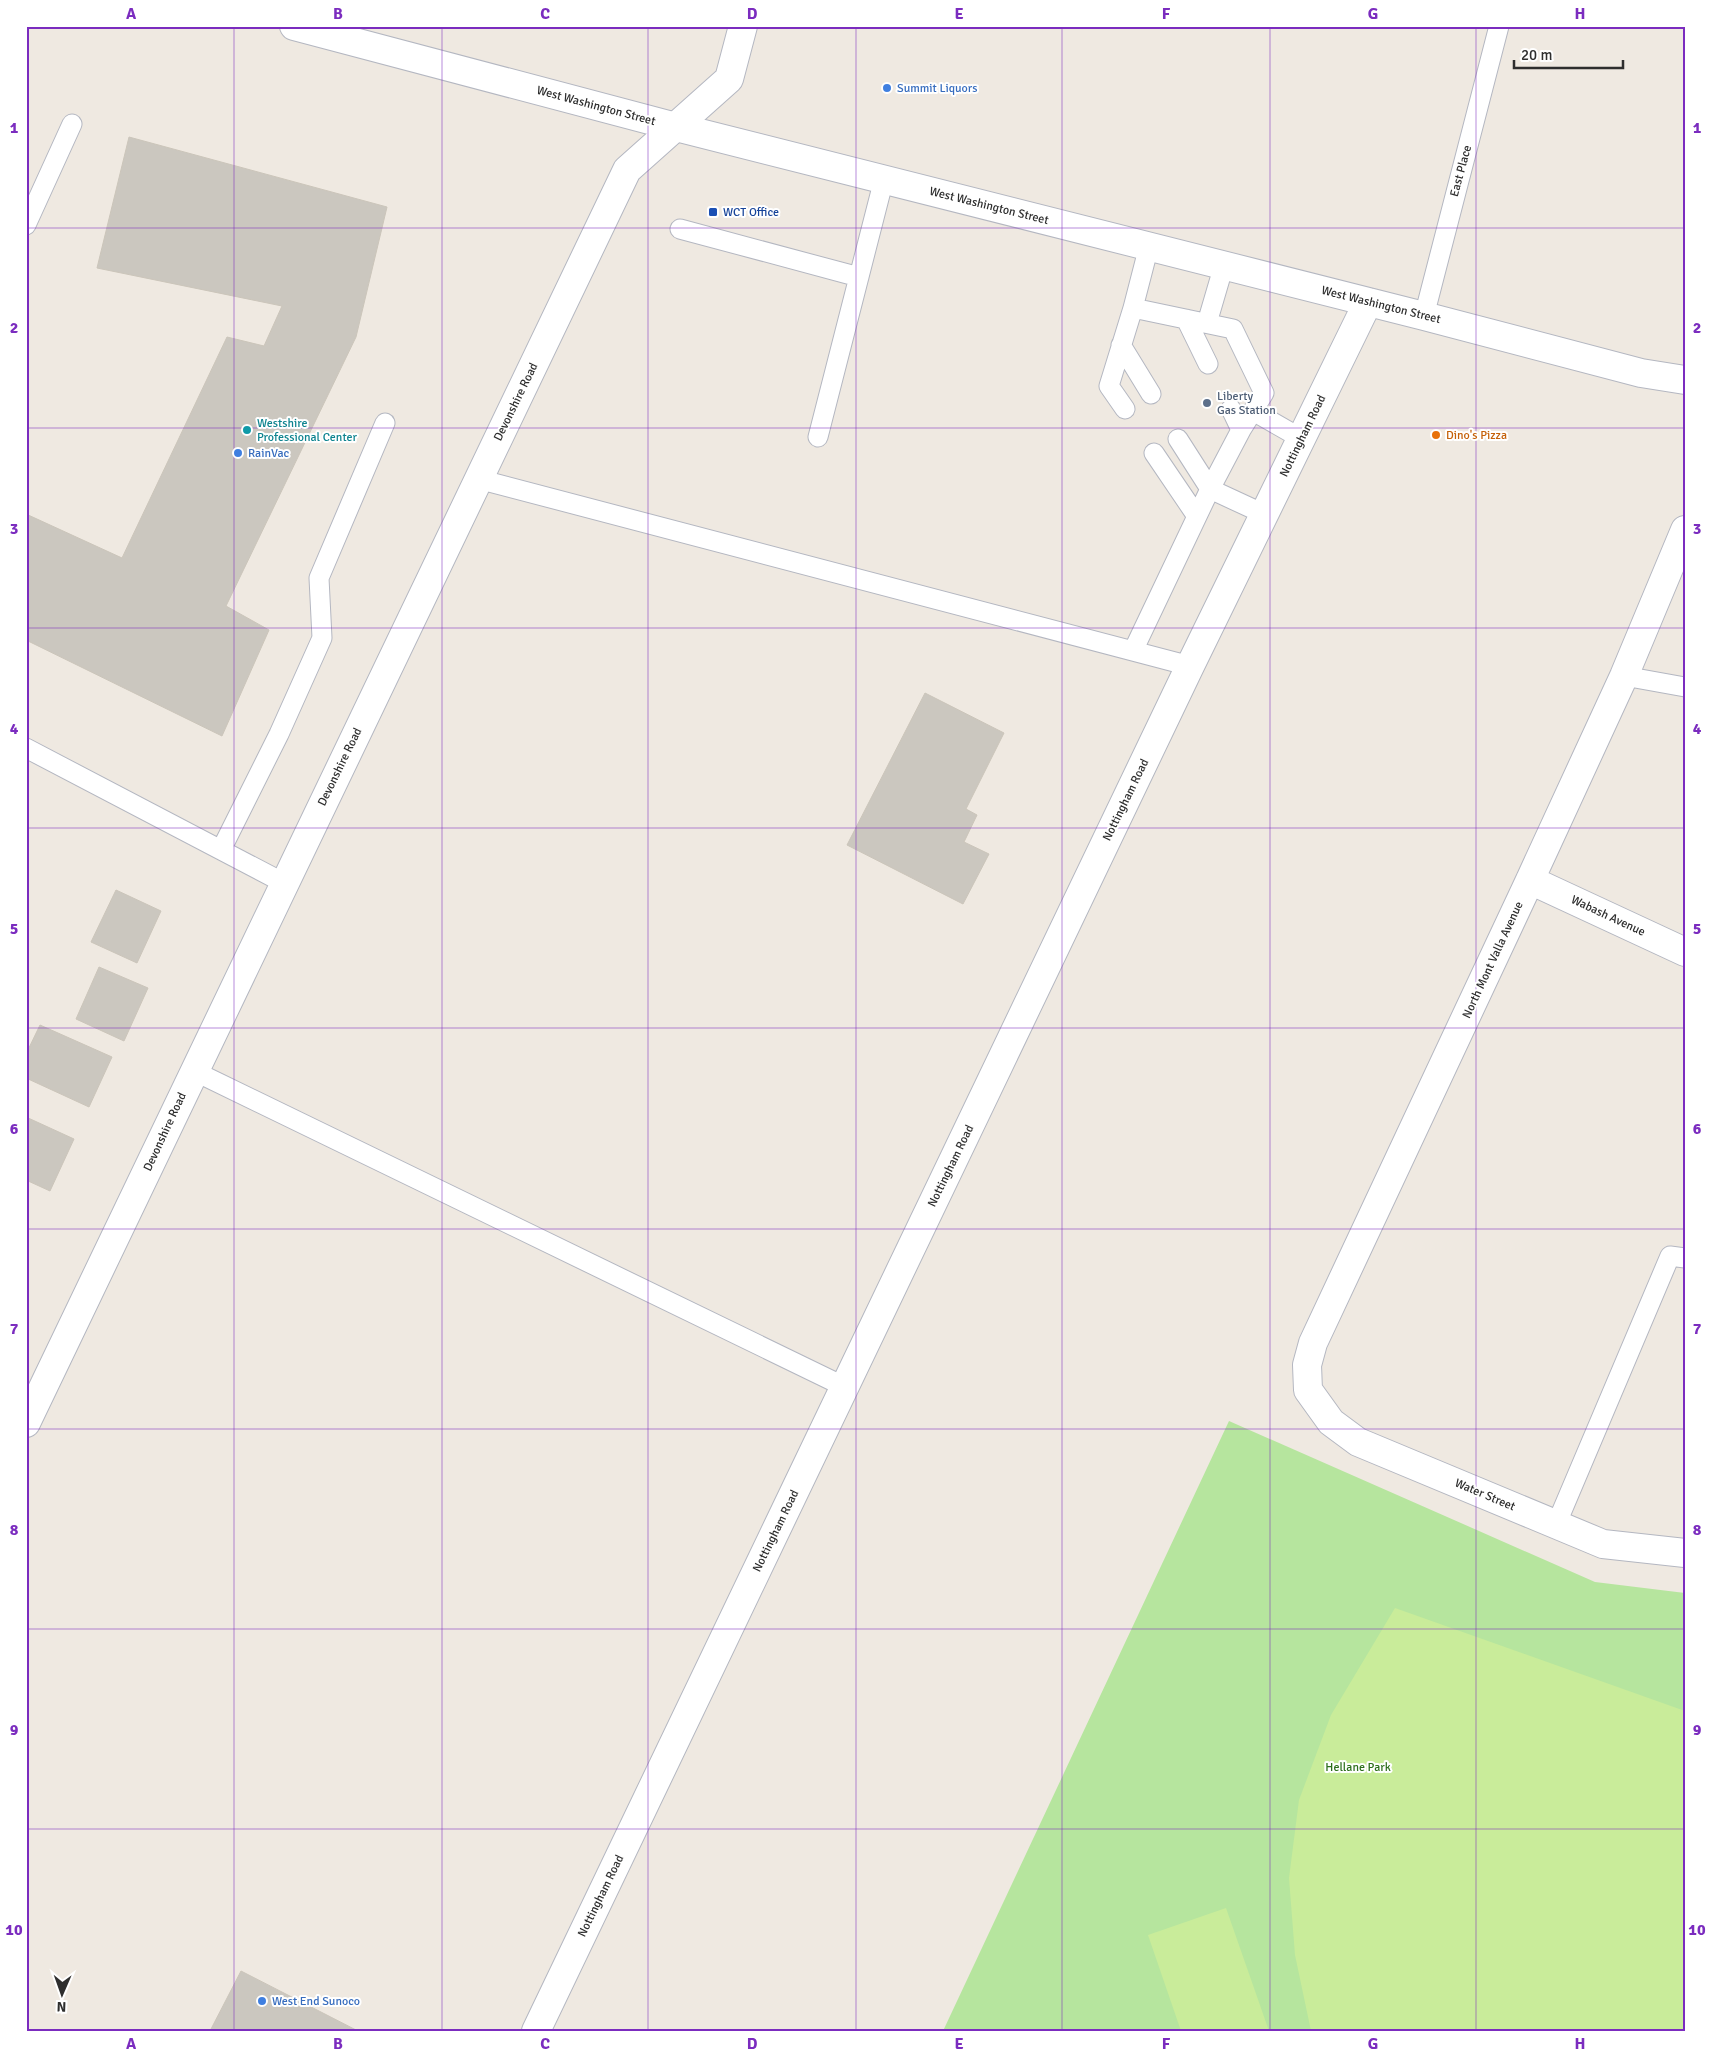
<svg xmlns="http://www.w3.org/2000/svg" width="1711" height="2057" viewBox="0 0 1711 2057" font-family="Signika,sans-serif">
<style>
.green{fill:#b6e59e}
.pitch{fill:#c9ec9a}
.building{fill:#cbc7bf;stroke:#cbc5ba}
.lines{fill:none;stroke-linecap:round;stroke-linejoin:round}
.lane-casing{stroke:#b4b7c1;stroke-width:21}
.street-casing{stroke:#b4b7c1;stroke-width:30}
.secondary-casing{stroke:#b4b7c1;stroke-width:30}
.lane{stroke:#fff;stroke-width:19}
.street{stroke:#fff;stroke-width:28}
.secondary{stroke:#fff;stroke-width:28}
.grid{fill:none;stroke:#7b2cbf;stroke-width:1;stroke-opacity:0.55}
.shop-dot{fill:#3f7fe0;stroke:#fff;stroke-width:2}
.transit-dot{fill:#1a4fb4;stroke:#fff;stroke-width:2}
.service-dot{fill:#5c6f8a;stroke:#fff;stroke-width:2}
.culture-dot{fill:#0f9aa8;stroke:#fff;stroke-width:2}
.food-dot{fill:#e8710a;stroke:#fff;stroke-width:2}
.labels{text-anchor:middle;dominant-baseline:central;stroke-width:4;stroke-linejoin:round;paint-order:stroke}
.shop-label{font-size:12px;fill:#366cbe;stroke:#fff;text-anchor:start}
.street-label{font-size:12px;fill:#2e2e2e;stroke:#fff}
.transit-label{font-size:12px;fill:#164399;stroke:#fff;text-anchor:start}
.service-label{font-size:12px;fill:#4e5e75;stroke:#fff;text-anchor:start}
.culture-label{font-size:12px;fill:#0d838f;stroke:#fff;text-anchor:start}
.food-label{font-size:12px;fill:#c56008;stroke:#fff;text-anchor:start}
.park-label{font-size:12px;fill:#2c6e1b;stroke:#fff}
.neatline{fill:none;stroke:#7b2cbf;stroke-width:2}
.grid-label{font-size:16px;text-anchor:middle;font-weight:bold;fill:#7b2cbf}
</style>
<rect width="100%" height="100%" fill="#efe9e1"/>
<path class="green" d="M1229,1421L1595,1582L1685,1593V2031H943Z"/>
<path class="pitch" d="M1395,1608L1685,1711V2031H1311L1295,1955L1289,1878L1299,1800L1331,1715Z
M1226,1908L1269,2031H1181L1148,1935Z"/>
<path class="building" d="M129,137L387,207L356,337L226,606L269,630L222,736L26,640V514L122,558L227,337L264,346L282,306L97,268Z
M925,693L1004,733L966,809L977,815L964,842L989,854L963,904L847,845Z
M116,890L161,911L137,963L91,942Z
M99,967L148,988L124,1041L76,1019Z
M40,1025L112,1057L89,1107L26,1078V1054Z
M26,1117L74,1139L50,1191L26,1180Z
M241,1971L358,2031H210Z"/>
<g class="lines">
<defs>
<path id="lane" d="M26,225L72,124
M680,229L859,277
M1133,308L1149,246
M1424,316L1499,26
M1186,319L1208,364
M1207,323L1224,265
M1121,345L1151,394
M1125,409L1109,386L1133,308L1233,329L1264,393L1241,430L1210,489L1264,514
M1231,409L1241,430
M1253,411L1302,439
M818,437L884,179
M1154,453L1196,515
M478,479L1190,666
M1133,651L1210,489L1178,439
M1624,676L1685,687
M26,748L284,883
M221,850L279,734L322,638L319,578L385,423
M194,1071L845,1387
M1556,1525L1670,1256L1685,1258"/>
<path id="street" d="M1685,530L1624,676L1530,880L1313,1343L1307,1365L1308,1390L1331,1422L1358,1442L1603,1544L1685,1553
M1530,880L1685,952
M26,1423L627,170L729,79L743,26"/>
<path id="secondary" d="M294,26L676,127L1424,316L1641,373L1685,380
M536,2031L1190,666L1368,302"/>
</defs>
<use href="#lane" class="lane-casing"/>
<use href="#street" class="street-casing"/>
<use href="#secondary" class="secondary-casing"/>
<use href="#lane" class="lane"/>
<use href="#street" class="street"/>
<use href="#secondary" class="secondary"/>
</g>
<path class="grid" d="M234,26V2031M442,26V2031M648,26V2031M856,26V2031M1062,26V2031M1270,26V2031M1476,26V2031M26,228H1685M26,428H1685M26,628H1685M26,828H1685M26,1028H1685M26,1229H1685M26,1429H1685M26,1629H1685M26,1829H1685"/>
<g class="shop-dot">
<circle cx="887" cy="88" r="5"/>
<circle cx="238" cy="453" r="5"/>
<circle cx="262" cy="2001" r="5"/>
</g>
<rect class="transit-dot" x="708" y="207" width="10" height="10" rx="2.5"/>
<circle class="service-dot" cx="1207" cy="403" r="5"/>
<circle class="culture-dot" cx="247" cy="430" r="5"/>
<circle class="food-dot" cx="1436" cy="435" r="5"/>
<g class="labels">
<g class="shop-label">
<text x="897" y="88">Summit Liquors</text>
<text x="248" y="453">RainVac</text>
<text x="272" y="2001">West End Sunoco</text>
</g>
<g class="street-label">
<text transform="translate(596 106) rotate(15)">West Washington Street</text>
<text transform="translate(1461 171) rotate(-75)">East Place</text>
<text transform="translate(989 206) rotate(14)">West Washington Street</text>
<text transform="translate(1381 305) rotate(14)">West Washington Street</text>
<text transform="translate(516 402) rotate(-64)">Devonshire Road</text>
<text transform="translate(1303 436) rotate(-64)">Nottingham Road</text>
<text transform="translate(340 767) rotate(-64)">Devonshire Road</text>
<text transform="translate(1126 800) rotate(-64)">Nottingham Road</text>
<text transform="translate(1608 916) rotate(25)">Wabash Avenue</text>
<text transform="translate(1493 960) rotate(-65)">North Mont Valla Avenue</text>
<text transform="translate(165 1132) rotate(-65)">Devonshire Road</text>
<text transform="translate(951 1166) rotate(-64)">Nottingham Road</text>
<text transform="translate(1485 1495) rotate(23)">Water Street</text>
<text transform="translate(776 1531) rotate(-64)">Nottingham Road</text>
<text transform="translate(601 1896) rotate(-64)">Nottingham Road</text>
</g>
<g class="transit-label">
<text x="723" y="212">WCT Office</text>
</g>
<g class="service-label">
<text x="1217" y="396">Liberty<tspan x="1217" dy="14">Gas Station</tspan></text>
</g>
<g class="culture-label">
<text x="257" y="423">Westshire<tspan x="257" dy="14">Professional Center</tspan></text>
</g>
<g class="food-label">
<text x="1446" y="435">Dino's Pizza</text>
</g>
<g class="park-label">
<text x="1358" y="1767">Hellane Park</text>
</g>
</g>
<rect width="1711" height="2057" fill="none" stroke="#ffffff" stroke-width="55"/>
<g transform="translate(62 1994) rotate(182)" stroke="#ffffff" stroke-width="4" paint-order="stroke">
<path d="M0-4L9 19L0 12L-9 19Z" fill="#2e2e2e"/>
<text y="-8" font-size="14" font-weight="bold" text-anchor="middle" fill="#2e2e2e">N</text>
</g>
<path d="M1514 60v8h109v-8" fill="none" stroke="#2e2e2e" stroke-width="2.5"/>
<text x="1521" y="60" font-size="15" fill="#2e2e2e" stroke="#ffffff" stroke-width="4" paint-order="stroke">20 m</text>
<rect x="28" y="28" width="1656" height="2002" class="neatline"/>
<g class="grid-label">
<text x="131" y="19">A</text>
<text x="338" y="19">B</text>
<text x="545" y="19">C</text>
<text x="752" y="19">D</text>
<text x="959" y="19">E</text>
<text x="1166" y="19">F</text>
<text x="1373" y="19">G</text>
<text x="1580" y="19">H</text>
<text x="14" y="133">1</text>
<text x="1697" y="133">1</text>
<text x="14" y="333">2</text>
<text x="1697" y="333">2</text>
<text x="14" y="534">3</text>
<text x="1697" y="534">3</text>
<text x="14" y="734">4</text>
<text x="1697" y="734">4</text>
<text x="14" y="934">5</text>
<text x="1697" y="934">5</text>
<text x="14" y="1134">6</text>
<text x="1697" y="1134">6</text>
<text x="14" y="1334">7</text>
<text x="1697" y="1334">7</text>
<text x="14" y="1535">8</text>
<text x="1697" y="1535">8</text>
<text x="14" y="1735">9</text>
<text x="1697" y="1735">9</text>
<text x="14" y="1935">10</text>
<text x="1697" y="1935">10</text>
<text x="131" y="2049">A</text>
<text x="338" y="2049">B</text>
<text x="545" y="2049">C</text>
<text x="752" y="2049">D</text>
<text x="959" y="2049">E</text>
<text x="1166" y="2049">F</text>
<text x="1373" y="2049">G</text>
<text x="1580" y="2049">H</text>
</g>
</svg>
